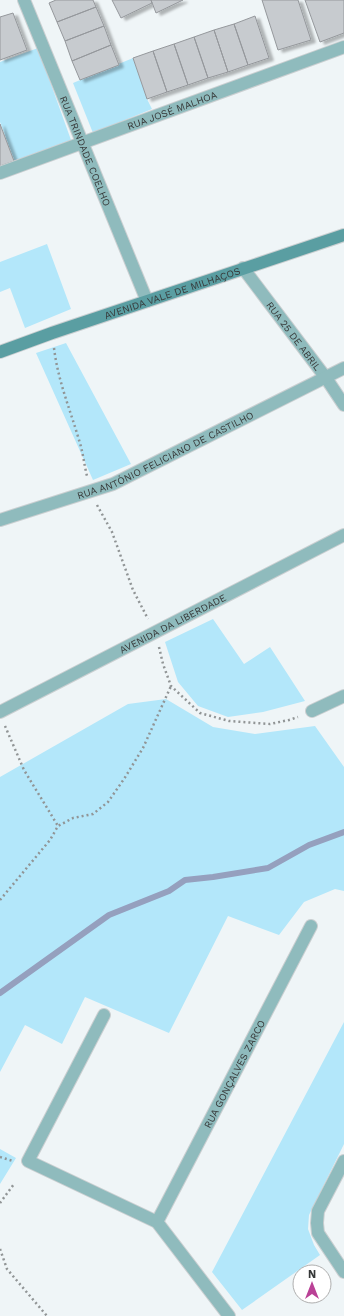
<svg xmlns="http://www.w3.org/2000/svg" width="344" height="1316" viewBox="0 0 344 1316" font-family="'Work Sans',sans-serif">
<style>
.green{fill:#b3e7fa}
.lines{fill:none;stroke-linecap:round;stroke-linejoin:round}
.stream{stroke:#95a0be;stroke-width:6}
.building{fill:#c7cbcf;stroke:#95989c;filter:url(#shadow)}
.street-casing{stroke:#cacfd1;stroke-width:14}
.secondary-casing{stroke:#cacfd1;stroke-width:14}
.path{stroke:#919596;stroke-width:2.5;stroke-dasharray:2 3;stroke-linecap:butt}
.street{stroke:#8fbbbd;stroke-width:12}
.secondary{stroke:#5a9ea2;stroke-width:12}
.labels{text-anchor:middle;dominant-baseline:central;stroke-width:3;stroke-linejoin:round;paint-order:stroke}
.street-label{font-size:10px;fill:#363838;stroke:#fff}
</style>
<defs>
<filter id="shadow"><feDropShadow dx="4.5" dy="2.5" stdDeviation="1" flood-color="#0004"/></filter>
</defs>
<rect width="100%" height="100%" fill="#eff5f7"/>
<path class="green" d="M38,48L71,140L14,161L0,122V62Z
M133,58L147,99L152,109L93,133L73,83Z
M47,244L71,309L25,328L10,288L0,292V262Z
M66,343L131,464L93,480L36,353Z
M213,619L244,664L270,647L305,701L263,712L228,717L198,706L178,682L165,642Z
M166,699L213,727L255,734L315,726L344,767V891L335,889L304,902L279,935L228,916L169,1033L85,997L62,1044L25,1025L0,1072V777L128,704Z
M344,1022V1144L309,1215L308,1229L314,1245L320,1255L242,1310L212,1272Z
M0,1149L16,1158L0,1184Z"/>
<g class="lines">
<path class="stream" d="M0,993L109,915L169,891L185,880L213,877L268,868L309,845L344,832"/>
</g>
<path class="building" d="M56,0H93L96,7L57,22L49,3Z
M112,0H151L152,3L121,18Z
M151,0H183L156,13Z
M262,0H298L311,40L278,50Z
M305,0H344V33L320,42Z
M96,7L104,26L65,41L57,22Z
M13,13L27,50L0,60V17Z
M255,16L269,58L248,65L234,24Z
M234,24L248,65L228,72L214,30Z
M104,26L111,45L72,61L65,41Z
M214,30L228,72L208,78L194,37Z
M194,37L208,78L188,85L174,44Z
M174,44L188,85L167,92L153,51Z
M111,45L119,65L80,80L72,61Z
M153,51L167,92L147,99L133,58Z
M0,124L14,161L0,166Z"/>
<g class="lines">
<defs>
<g id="street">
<path id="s1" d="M24,0L147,301"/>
<path id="s2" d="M0,173L344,47"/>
<path id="s3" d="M243,268L326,378L344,405"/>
<path id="s4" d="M0,520L113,484L344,368"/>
<path d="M312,711L344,696"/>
<path id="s5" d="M0,712L344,535"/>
<path d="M104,1015L28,1161L157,1222L229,1316"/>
<path d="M344,1161L318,1211L317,1223L318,1233L344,1272"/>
<path id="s6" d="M157,1222L311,926"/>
</g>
<g id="secondary">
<path id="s7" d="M0,352L52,333L344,235"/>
</g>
</defs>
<use href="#street" class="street-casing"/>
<use href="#secondary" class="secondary-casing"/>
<path class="path" d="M54,348C58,381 70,409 79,440C83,452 84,464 87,476
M97,505L112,532L133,590L148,619
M159,647L163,664L171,686L200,713L229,721L270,724L289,720L298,717
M5,726L24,770L58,826
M0,900L50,840L58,826L73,818L93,814L108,802L124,779L143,748L171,686
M0,1157L13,1161
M0,1203L14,1184
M0,1249L7,1269L47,1316"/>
<use href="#street" class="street"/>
<use href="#secondary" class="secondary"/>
</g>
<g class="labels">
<g class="street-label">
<text stroke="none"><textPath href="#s2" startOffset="183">RUA JOSÉ MALHOA</textPath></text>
<text stroke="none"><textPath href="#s1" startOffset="163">RUA TRINDADE COELHO</textPath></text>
<text stroke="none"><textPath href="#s7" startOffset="182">AVENIDA VALE DE MILHAÇOS</textPath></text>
<text stroke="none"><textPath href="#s3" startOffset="85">RUA 25 DE ABRIL</textPath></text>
<text stroke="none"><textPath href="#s4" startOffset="178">RUA ANTÓNIO FELICIANO DE CASTILHO</textPath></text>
<text stroke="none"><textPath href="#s5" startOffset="194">AVENIDA DA LIBERDADE</textPath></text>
<text stroke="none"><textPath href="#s6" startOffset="167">RUA GONÇALVES ZARCO</textPath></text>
</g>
</g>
<g transform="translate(312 1284)"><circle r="19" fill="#ffffff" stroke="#afafaf"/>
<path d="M0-3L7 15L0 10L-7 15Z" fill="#ba4196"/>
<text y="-6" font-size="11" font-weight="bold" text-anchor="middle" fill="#363838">N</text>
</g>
</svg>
